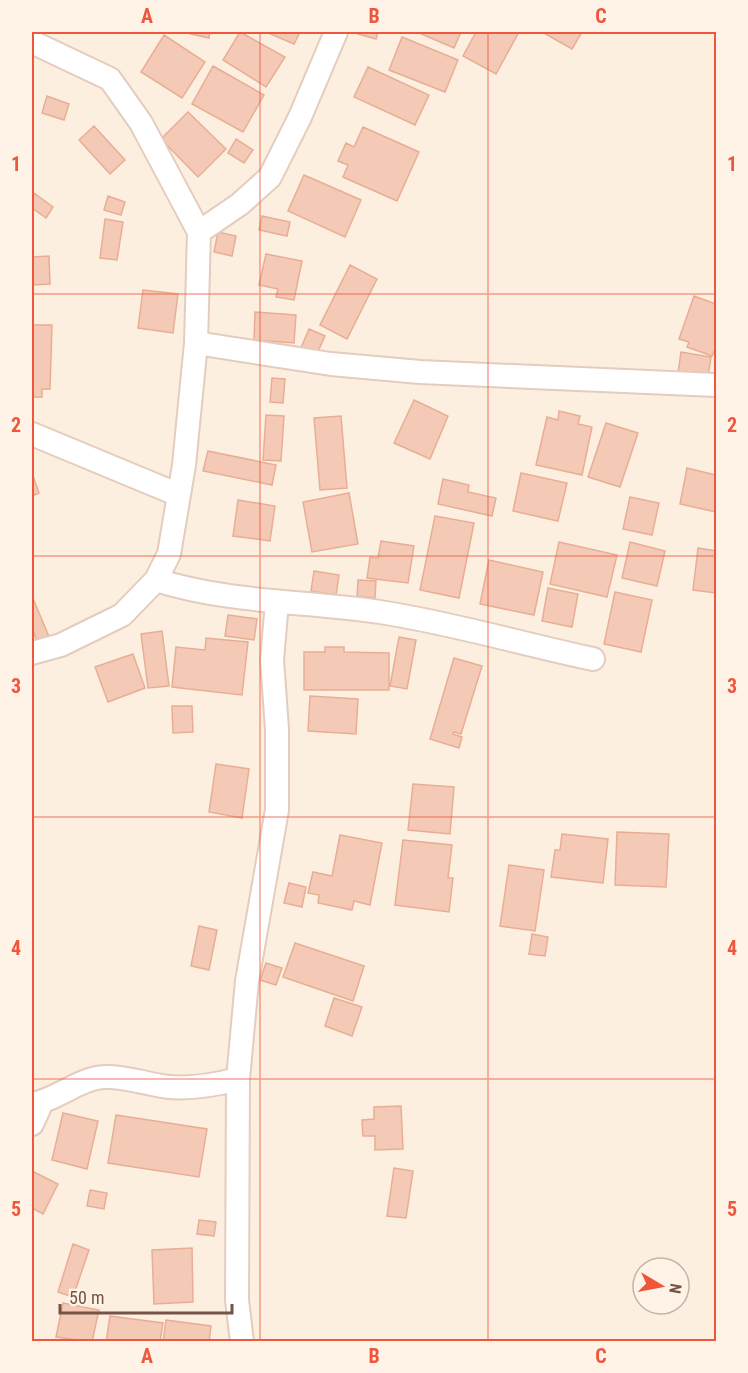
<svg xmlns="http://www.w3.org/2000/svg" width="748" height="1373" viewBox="0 0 748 1373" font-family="'Roboto Condensed',sans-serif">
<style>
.building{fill:#f4c9b5;stroke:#e8ae95;stroke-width:1.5}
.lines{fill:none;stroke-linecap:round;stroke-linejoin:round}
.street-casing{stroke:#e4ccbe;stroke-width:26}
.street{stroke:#fff;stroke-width:22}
.grid{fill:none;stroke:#ef563c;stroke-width:1.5;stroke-opacity:0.55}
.neatline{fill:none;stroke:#ef563c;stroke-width:2}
.grid-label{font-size:20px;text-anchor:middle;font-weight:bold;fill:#ef563c}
</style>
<rect width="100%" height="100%" fill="#fdefdf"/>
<path class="building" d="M182,32H210L209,38Z
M240,32L285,57L266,87L223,60Z
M266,32H300L294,44Z
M359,32H378L376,39L358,34Z
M417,32H461L454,48Z
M476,32H519L496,74L463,56Z
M542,32H582L572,49Z
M164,35L205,62L182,98L141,72Z
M402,37L458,60L445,92L389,70Z
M213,66L264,95L243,132L192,104Z
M368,67L429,95L415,125L354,97Z
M47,96L69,104L64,120L42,113Z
M188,112L226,149L198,177L161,139Z
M94,126L125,160L110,174L79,140Z
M363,127L419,152L397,201L343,177L348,165L338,161L346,143L354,147Z
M236,139L253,150L244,163L228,153Z
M304,175L361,200L345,237L288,211Z
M34,193L53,207L46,218L32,208Z
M108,196L125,202L121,215L104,210Z
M262,216L290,222L287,236L259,230Z
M105,219L123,222L117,260L100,258Z
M218,232L236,236L232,256L214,252Z
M266,254L302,261L294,300L276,297L278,289L259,285Z
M49,256L50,284L32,285V257Z
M350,265L377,279L347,339L320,325Z
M143,290L178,294L173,333L138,328Z
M694,296L716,304V351H714L712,356L687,347L689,342L679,339Z
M255,312L296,315L294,343L254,340Z
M32,325H52L50,389H42V397H32Z
M309,329L325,336L316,356L300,350Z
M681,352L711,357L708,377L678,373Z
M272,378L285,379L283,403L270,402Z
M414,400L448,416L430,459L394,443Z
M559,411L580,416L578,424L592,427L582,475L536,465L547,417L558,420Z
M266,415L284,416L281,461L263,460Z
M341,416L347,488L320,490L314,418Z
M606,423L638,433L620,487L588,477Z
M208,451L276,465L272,485L203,471Z
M687,468L716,475V512L680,504Z
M32,473L39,493L32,496Z
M521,473L567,483L558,521L513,511Z
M443,479L469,485L468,492L496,498L492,516L438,504Z
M349,493L358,544L312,552L303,502Z
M630,497L659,503L652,535L623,529Z
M238,500L275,506L270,541L233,536Z
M435,516L474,523L459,598L420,590Z
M381,541L414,546L408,583L367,578L370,557L378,558Z
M559,542L617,555L607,597L550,584Z
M630,542L665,551L657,586L622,578Z
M698,548L716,551V593L693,590Z
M489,560L543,572L534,615L480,604Z
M314,571L339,575L336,595L311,591Z
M358,580L376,581L375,598L357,596Z
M548,588L578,594L572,627L542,621Z
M615,592L652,600L641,652L604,644Z
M32,596L50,639L38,644L32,628Z
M228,615L257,619L254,640L225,636Z
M162,631L169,686L148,688L141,634Z
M399,637L416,640L407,689L390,686Z
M206,638L248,642L242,695L172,687L176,647L205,650Z
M325,647H344V652L389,653V690H304V652H325Z
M133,654L145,688L108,702L95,667Z
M454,658L482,666L461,734L454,732L453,734L462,737L459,748L430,739Z
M310,696L358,699L356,734L308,731Z
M172,706H192L193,732L173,733Z
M216,764L249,769L242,818L209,812Z
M413,784L454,787L450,834L408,830Z
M617,832L669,834L666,887L615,885Z
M562,834L608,839L603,883L551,877L555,850H560Z
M340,835L382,843L370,905L354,901L352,910L318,903L319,895L308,893L313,872L332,876Z
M403,840L452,845L448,878H453L449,912L395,905Z
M509,865L544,870L535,931L500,926Z
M289,883L306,887L302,907L284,903Z
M199,926L217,930L209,970L191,966Z
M532,934L548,937L545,956L529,954Z
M295,943L364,966L353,1001L283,977Z
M266,963L282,968L276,985L260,980Z
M334,998L362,1007L352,1036L325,1026Z
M401,1106L403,1149L375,1150V1136H363L362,1120L374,1119V1107Z
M63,1113L98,1121L87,1169L52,1160Z
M116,1115L207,1129L199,1177L108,1163Z
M394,1168L413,1171L406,1218L387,1216Z
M32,1171L58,1184L43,1214L32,1208Z
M90,1190L107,1193L104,1209L87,1206Z
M199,1220L216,1222L214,1236L197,1234Z
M73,1244L89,1250L73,1297L58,1292Z
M192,1248L193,1302L154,1304L152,1250Z
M63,1303L99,1310L92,1342L56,1337Z
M110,1316L163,1323L160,1342H106Z
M166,1320L211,1326L209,1342H163Z"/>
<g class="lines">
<defs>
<path id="street" d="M32,42L110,79L141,123L199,232L196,343L184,465L169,554L156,580L122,615L61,645L32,653
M199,232L240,204L270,177L300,117L336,32
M196,343L331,364L420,372L716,385
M32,434L179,495
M156,580C229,603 304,601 380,612C452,623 522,644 593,659
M32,1104C57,1100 79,1078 105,1077C126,1076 149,1085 169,1087C193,1089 215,1085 238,1079
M32,1124L42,1102
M242,1342L237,1300L238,1079L247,981L277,810V729L272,660L277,602"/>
</defs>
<use href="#street" class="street-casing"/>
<use href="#street" class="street"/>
</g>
<path class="grid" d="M260,32V1342M488,32V1342M32,294H716M32,556H716M32,817H716M32,1079H716"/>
<rect width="748" height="1373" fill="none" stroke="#fff3e7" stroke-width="66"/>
<g transform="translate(661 1286) rotate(100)"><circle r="28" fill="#fff3e7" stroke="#c8b3a7" stroke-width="1.5"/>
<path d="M0-4.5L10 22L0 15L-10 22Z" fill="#ef563c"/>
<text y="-9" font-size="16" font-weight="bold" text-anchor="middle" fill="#755346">N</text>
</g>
<path d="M60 1304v9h172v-9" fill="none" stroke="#755346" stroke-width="3"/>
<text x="69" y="1304" font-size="18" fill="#755346" stroke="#fff3e7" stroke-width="4.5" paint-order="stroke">50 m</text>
<rect x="33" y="33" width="682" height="1307" class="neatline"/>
<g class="grid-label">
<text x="147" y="23">A</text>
<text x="374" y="23">B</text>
<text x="601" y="23">C</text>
<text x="16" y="171">1</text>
<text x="732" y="171">1</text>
<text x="16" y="432">2</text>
<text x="732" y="432">2</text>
<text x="16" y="693">3</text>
<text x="732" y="693">3</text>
<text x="16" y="955">4</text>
<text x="732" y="955">4</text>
<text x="16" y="1216">5</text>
<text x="732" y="1216">5</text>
<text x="147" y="1363">A</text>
<text x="374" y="1363">B</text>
<text x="601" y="1363">C</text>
</g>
</svg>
